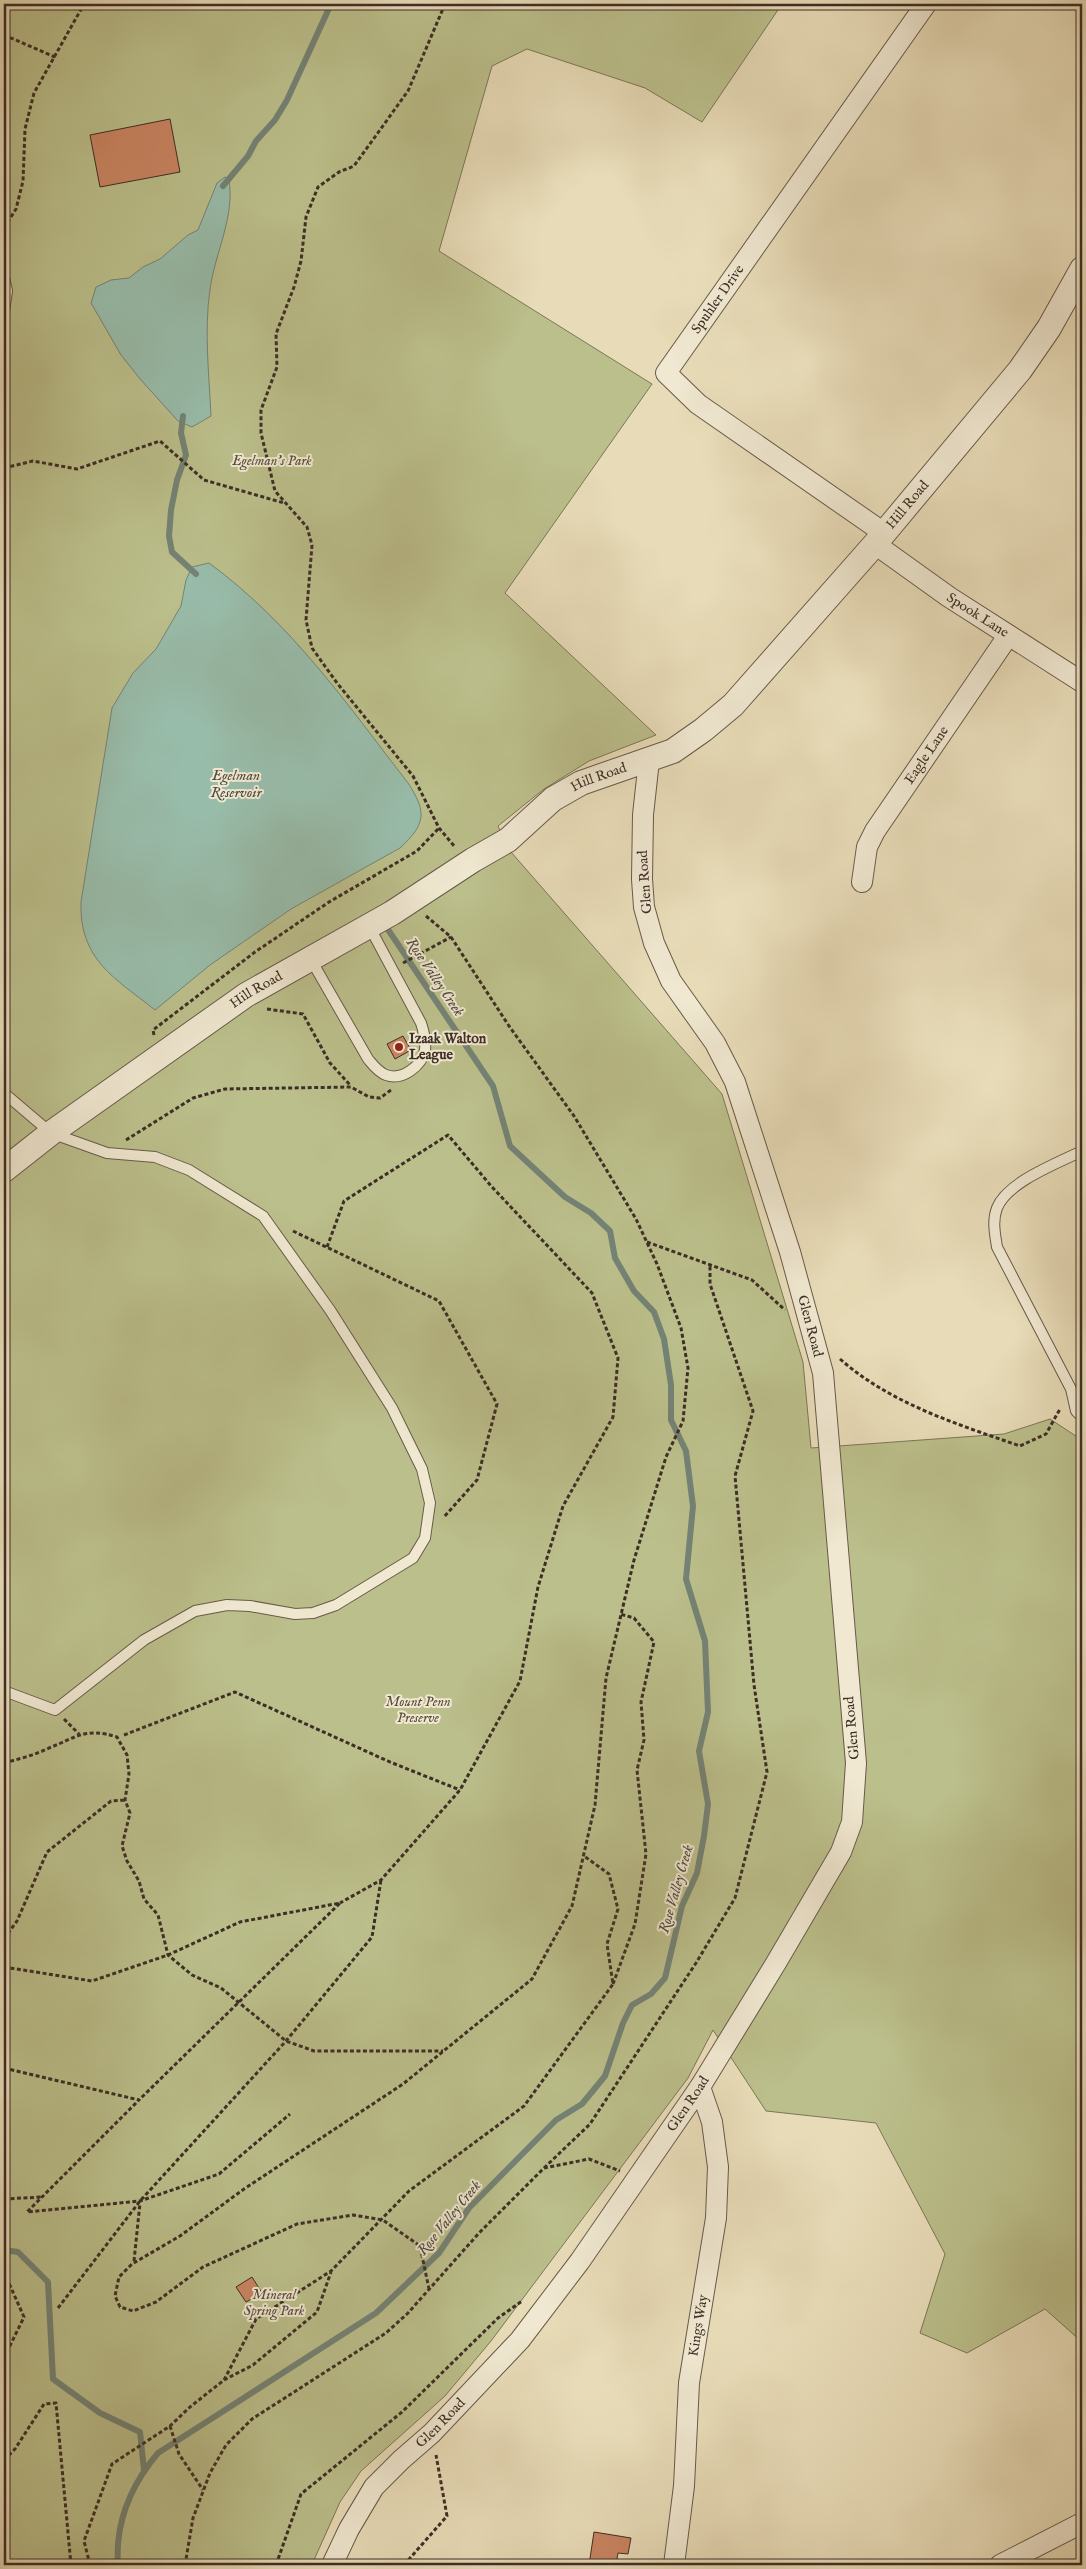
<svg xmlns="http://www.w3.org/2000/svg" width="1086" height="2569" viewBox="0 0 1086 2569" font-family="'IM FELL English',serif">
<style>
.green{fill:#bbbf8b;stroke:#7c7658}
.water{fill:#98bcaa;stroke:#748375}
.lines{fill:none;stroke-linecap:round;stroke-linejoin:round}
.stream{stroke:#748375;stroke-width:6}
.building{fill:#c98462;stroke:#3d2e26}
.service-casing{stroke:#685a4a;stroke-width:12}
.minor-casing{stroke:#685a4a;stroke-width:22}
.tertiary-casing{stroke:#685a4a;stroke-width:26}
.path{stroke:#3d2e26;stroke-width:3;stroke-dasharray:4 2.5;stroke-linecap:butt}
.service{stroke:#f0e8d1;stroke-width:10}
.minor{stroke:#f0e8d1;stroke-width:20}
.tertiary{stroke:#f0e8d1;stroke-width:24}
.poi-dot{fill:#8f2418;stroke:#f0e8d1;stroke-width:2}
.labels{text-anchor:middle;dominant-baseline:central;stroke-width:4;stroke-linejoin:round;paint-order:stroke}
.street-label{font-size:14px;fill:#3d2e26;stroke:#f0e8d1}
.park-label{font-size:14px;font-style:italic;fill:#564b3a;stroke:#f0e8d1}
.poi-label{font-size:14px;font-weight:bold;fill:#3d2e26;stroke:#f0e8d1;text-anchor:start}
.water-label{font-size:15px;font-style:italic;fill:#4f4a40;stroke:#f0e8d1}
</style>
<rect width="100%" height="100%" fill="#e8dcb8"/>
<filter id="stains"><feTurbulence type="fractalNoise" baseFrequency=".004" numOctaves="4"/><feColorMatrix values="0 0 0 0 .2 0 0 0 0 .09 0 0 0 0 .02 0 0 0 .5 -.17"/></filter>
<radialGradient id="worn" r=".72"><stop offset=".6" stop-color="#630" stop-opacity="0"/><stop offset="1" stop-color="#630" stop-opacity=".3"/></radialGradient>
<path class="green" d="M4,4H782L702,122L645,88L527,49L492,66L439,251L652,384L505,593L656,735L589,761L544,789L498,826L511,852L722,1094L803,1362L811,1448L1004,1434L1050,1419L1082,1440V2342L1045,2309L967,2353L920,2333L945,2254L876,2123L766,2111L713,2030L688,2078L491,2341L445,2396L361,2471L340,2502L314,2560L317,2565H4Z"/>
<path class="water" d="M225,177L229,180C235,217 215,253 210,289C204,331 209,373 211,416L192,427L178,421L141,380L121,355L91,303L96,287L111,280L129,278L143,267L160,259L188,235L198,230L217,183Z
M209,563C291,623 347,704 408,783C427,812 426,824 400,848L291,909L210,965L155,1010C115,978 79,960 81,902L112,708L133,673L156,649L181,606L186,580L192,567Z"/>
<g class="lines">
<path class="stream" d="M223,186L248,156L256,141L275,120L287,100L331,4
M183,416L181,433L186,455L177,480L171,510L169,536L172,552L196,574
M4,2250L18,2252L48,2282L53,2379L100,2413L140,2432L144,2470
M118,2565C115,2523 131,2485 158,2453L376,2313L439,2253L469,2208L556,2120L582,2104L605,2076L623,2023L632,2005L651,1994L665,1978L682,1906L697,1873L704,1836L708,1804L699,1751L708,1712L705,1641L686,1579L693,1506L686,1451L671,1420V1385L664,1339L654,1312L634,1291L615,1258L610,1231L591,1213L565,1197L510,1146L493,1086L387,928"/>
</g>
<path class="building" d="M170,119L180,172L100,187L90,135Z
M403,1036L411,1050L395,1059L387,1044Z
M252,2277L262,2293L246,2302L236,2287Z
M594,2532L631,2538L628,2554L618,2553L616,2565H589Z"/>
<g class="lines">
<defs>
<path id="service" d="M4,277L7,291L4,311
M310,958L368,1059C373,1065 378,1072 386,1075C402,1081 422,1066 425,1050C426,1040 424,1032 421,1023L369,926
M4,1093L51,1133L107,1153L155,1157L189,1170L263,1216L330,1310L392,1408L422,1469L430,1503L425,1538L413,1558L336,1605L313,1613L295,1614L250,1606L227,1605L195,1611L144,1640L55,1710L4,1691
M1082,1151C1058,1163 1007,1182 997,1208C992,1221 995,1234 997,1247L1071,1389L1076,1411L1082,1417"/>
<g id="minor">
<path id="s1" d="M884,533L698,404L666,373L926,4"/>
<path id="s2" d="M875,544L949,597L1082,682"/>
<path id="s3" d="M862,882L867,847L875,831L1008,636"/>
<path id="s4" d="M332,2565L349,2529L374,2487L401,2460L432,2433L520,2340L580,2261L700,2087L776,1963L841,1852L852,1822L856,1763L823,1373L790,1252L735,1082L715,1043L671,981L654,943L644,907L642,879L643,815L649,760"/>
<path id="s5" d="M674,2565L684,2486L689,2383L716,2218L718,2167L712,2122L700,2087"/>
<path d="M1000,2565L1082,2523"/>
</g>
<g id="tertiary">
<path id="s6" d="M4,1170L51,1133L246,995L392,913L473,860L508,840L553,799L581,783L673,751L703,730L733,705L875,544L1020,370L1049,328L1082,269"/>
</g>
</defs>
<use href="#service" class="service-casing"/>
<use href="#minor" class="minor-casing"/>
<use href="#tertiary" class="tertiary-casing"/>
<path class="path" d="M445,4L408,91L354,166L339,172L318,187L306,217L301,261L294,287L276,334L277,367L261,410V433L275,491L307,527L312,545L306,620L312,648L337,683L413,776L439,828L455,847
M4,35L55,57
M4,228L16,209L23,181L25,129L34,93L84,4
M4,468L33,461L77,469L160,441L204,480L284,503
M426,916L451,937L509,1026L574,1116L636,1219L657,1264L681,1328L688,1368L683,1421L666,1457L634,1560L606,1678L595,1805L572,1906L532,1979L403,2084L244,2189L180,2236L132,2264L119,2277L115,2296L120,2307L133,2311L156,2302L203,2267L297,2224L353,2215L383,2220L420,2246L429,2289
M403,963L451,937
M267,1009L303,1014L330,1063L351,1086
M154,1035L153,1030L255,952L329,902L417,851L439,828
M126,1140L193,1098L225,1089L351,1087L369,1097L380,1098L391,1090
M293,1231L439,1301L497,1404L477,1480L444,1517
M647,1242L752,1280L785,1310
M327,1247L344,1201L448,1135L492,1187L592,1293L618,1358L613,1417L563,1506L538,1587L520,1681L460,1790L381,1880L340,1903
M840,1359C891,1404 957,1424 1020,1446L1046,1434L1060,1409
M64,1719L79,1734
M124,1735L235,1692L390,1762L460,1790
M4,1763C19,1759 35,1755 49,1748C77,1737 86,1727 117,1737L127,1755L129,1774L125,1800L130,1813L122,1846L127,1861L139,1881L144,1899L158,1915L168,1955L192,1975L221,1988L286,2041L314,2051H443
M4,1939L17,1921L47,1852L111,1801L125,1800
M4,1967L92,1981L168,1955L240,1922L340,1903L139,2100
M613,1984L635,1924L646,1854L637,1770L644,1740L641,1702L654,1642L634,1618L620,1614
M4,2068L139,2100L27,2212L140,2201L219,2174L290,2114
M544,2168L590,2124L696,1963L735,1898L767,1772L754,1685L735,1476L753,1411L710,1284V1265
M4,2199L42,2197
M134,2261L140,2203
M4,2272L24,2317L4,2358
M58,2308L140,2201L286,2041L372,1937L381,1880
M224,2380L256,2319L331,2271L409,2191L524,2106L613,1984L607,1944L618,1909L609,1874L584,1856
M170,2426L179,2454L203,2490
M4,2460L15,2449L44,2404L56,2403L71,2565
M90,2565L84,2541L112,2464L170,2426L190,2407L224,2380L253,2365L317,2312L331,2272
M185,2565L193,2518L210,2473L226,2445L252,2419L386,2333L408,2313L479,2233L544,2168L589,2159L620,2171
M276,2565L301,2494L402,2412L498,2318L522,2301
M404,2565L447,2516L436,2455"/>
<use href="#service" class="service"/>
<use href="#minor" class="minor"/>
<use href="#tertiary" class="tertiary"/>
</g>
<circle class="poi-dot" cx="399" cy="1047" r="5"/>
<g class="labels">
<g class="street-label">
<text stroke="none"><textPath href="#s1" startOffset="361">Spuhler Drive</textPath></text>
<text stroke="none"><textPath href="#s6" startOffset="1135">Hill Road</textPath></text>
<text stroke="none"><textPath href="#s2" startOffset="125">Spook Lane</textPath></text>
<text stroke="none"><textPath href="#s3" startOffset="145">Eagle Lane</textPath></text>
<text stroke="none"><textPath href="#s6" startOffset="715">Hill Road</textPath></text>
<text transform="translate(645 882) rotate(-94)">Glen Road</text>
<text stroke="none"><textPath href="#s6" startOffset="310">Hill Road</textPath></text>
<text transform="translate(810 1326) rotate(75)">Glen Road</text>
<text transform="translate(852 1728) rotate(-95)">Glen Road</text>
<text stroke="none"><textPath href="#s4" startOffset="586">Glen Road</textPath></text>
<text stroke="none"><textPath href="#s5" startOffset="241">Kings Way</textPath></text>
<text stroke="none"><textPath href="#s4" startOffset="181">Glen Road</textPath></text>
</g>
<g class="park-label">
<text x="272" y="461">Egelman's Park</text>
<text x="418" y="1702">Mount Penn<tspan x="418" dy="16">Preserve</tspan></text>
<text x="274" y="2295">Mineral<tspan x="274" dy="16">Spring Park</tspan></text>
</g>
<g class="poi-label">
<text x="409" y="1039">Izaak Walton<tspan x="409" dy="16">League</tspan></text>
</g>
<g class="water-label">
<text x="236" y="775">Egelman<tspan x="236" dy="17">Reservoir</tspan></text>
<text transform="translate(435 977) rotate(56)">Rose Valley Creek</text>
<text transform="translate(676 1889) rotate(-74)">Rose Valley Creek</text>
<text transform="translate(449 2218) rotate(-51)">Rose Valley Creek</text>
</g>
</g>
<rect width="1086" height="2569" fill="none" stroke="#e8dcb8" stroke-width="20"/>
<rect x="5" y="5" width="1076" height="2559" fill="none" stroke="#3d2e26" stroke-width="2.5"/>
<rect x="10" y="10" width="1066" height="2549" fill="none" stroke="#3d2e26"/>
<rect width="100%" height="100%" filter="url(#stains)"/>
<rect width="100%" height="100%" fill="url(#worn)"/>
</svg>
